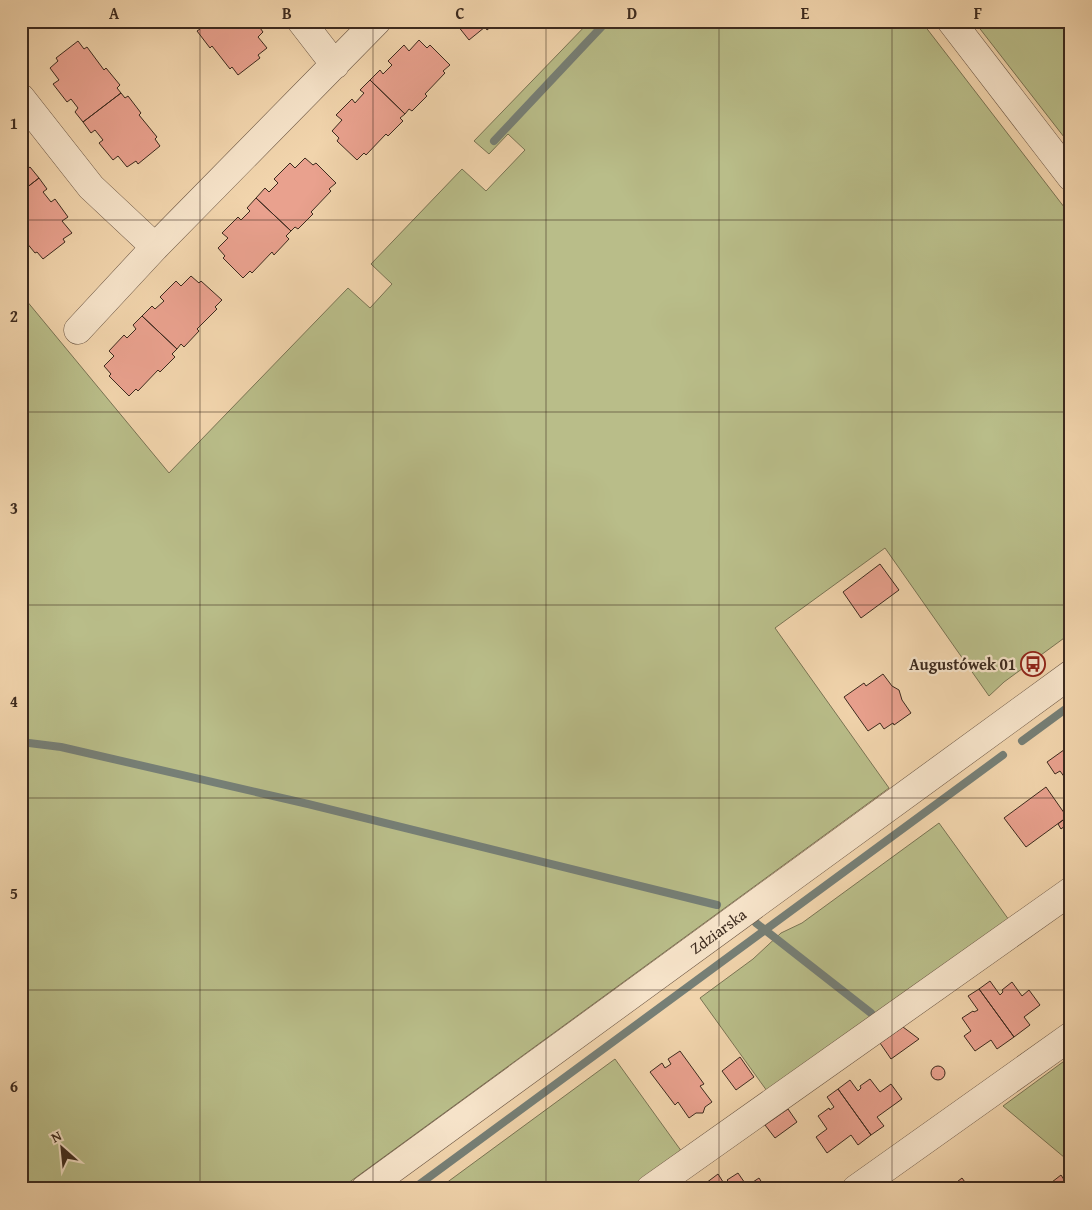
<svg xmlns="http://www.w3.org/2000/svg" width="1092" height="1210" viewBox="0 0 1092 1210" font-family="'Gentium Book Plus',serif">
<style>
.green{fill:#b9bd89;stroke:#7a7454}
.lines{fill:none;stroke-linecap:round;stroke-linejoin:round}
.stream{stroke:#767f76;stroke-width:8}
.building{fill:#e9a18e;stroke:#3c2a1e}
.minor-casing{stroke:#695442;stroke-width:29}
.minor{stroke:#f6e3c9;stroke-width:28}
.grid{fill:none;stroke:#3c2a1e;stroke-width:1;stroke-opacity:0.55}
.labels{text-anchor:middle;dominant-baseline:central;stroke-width:4.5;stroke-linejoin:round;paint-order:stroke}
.poi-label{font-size:16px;font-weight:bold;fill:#3c2a1e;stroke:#f6e3c9;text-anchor:end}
.street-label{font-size:16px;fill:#3c2a1e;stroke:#f6e3c9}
.neatline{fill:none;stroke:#3c2a1e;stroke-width:2}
.grid-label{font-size:16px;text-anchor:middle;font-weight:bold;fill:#3c2a1e}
</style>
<rect width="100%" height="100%" fill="#f1d4ac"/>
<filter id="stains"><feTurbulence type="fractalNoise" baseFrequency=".004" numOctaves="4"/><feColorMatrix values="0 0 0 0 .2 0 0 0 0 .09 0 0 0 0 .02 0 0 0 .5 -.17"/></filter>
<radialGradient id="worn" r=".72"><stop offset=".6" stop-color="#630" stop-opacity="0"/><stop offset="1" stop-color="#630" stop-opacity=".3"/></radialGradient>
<path class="green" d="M590,21H921L1071,216V633L1004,682L989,696L885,548L775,628L889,788L340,1189H21V294L169,473L348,288L370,308L392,284L371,264L462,169L486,191L525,150L508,134L489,154L474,141Z
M974,21H1071V146L984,34Z
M939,823L1009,920L767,1091L700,998L753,959L781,933L802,923Z
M1071,1056V1163L1003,1106Z
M615,1059L682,1152L631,1189H438Z"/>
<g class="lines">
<path class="stream" d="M494,141L607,21
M1022,741L1071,705
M21,742L61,747L308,804L717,905
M756,923L871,1013
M413,1189L1003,755"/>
</g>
<path class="building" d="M198,21H255L263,32L258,37L267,48L258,55L260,58L238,75L232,67L230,69L212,46L210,48L197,31L200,29L196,23Z
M454,21H498L487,30L485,27L469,40Z
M419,40L427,48L430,45L450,65L443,71L445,73L425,94L427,96L412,111L409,109L405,114L370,80L380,70L383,74L392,65L388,61L404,45L409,51Z
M78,41L84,49L87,47L104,70L106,68L120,85L117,88L121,93L83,122L75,112L78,108L71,99L67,102L53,84L59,80L50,68L58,61L56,58Z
M370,80L405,114L400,118L403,121L388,136L386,134L366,155L364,153L357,160L337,141L339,138L332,131L342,120L336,115L352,99L355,103L364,93L360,90Z
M121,93L125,98L128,96L141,113L139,115L157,137L155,139L160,146L138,164L136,161L127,167L118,156L113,160L99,143L103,140L95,130L91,133L83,122Z
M305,158L313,165L316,163L336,183L329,189L331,191L311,212L313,214L298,229L295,227L291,231L256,198L265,188L269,192L278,183L274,179L290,163L295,168Z
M21,164L26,170L30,167L39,178L21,192Z
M39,178L47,189L43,192L51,202L55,199L68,217L62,221L72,233L63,239L65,242L43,259L37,252L35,253L21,236V192Z
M256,198L291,231L286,236L289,239L274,255L272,252L252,273L250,271L243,278L223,258L225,256L218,248L228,238L222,233L238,217L241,220L250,211L247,208Z
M191,276L199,283L201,281L222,300L215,307L217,309L197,329L199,331L184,347L181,344L177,349L142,316L152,306L155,309L164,301L160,297L176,281L181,286Z
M142,316L177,349L172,354L175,357L160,372L158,370L138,391L136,389L129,396L109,376L111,374L104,366L114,356L109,351L124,335L127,338L136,329L133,325Z
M880,564L899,590L861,618L843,592Z
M883,674L892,686L899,690L902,700L911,713L894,725L893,723L884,729L880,723L868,731L844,697L864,683L866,686Z
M1068,747L1071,751V786L1060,771L1055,774L1047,762Z
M1046,787L1067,817L1026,847L1004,818Z
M1067,817L1071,821L1061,829L1058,824Z
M990,981L1000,995L1003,992L1002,990L1012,982L1022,996L1029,990L1040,1005L1024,1017L1030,1025L1014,1037L979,989Z
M979,989L1014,1037L997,1049L991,1040L975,1051L964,1036L971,1031L962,1018L973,1011L974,1012L978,1010L968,996Z
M903,1027L919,1039L891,1059L880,1043Z
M680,1051L704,1084L700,1086L712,1102L705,1107L703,1113H696L689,1118L678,1102L675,1105L650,1072L662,1063L665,1068L671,1064L668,1059Z
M740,1057L754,1077L736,1090L722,1071Z
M931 1073a7 7 0 1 1 14 0a7 7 0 1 1-14 0Z
M870,1079L880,1092L891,1084L902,1099L877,1117L884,1126L871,1135L838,1089L850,1080L858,1091L861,1088L860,1086Z
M838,1089L871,1135L858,1145L851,1135L827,1153L816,1137L827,1129L818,1116L829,1108L830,1110L834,1107L827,1097Z
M788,1109L797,1122L775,1138L765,1125Z
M738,1173L747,1186L759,1178L766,1189H710L706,1183L718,1174L725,1185L729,1182L727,1180Z
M1061,1175L1070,1189H1043Z
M962,1178L970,1189H948Z"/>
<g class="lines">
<defs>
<path id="minor" d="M301,21L335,65
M951,21L1071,177
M21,98L91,187L155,247
M78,330L155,247L377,21
M365,1189L1071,674
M650,1189L1071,891
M856,1189L1071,1036"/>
</defs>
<use href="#minor" class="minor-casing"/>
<use href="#minor" class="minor"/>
</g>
<path class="grid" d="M200,21V1189M373,21V1189M546,21V1189M719,21V1189M892,21V1189M21,220H1071M21,412H1071M21,605H1071M21,798H1071M21,990H1071"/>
<defs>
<symbol id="bus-ring" viewBox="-11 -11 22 22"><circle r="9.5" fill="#f6e3c9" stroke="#8f2418" stroke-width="1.5"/><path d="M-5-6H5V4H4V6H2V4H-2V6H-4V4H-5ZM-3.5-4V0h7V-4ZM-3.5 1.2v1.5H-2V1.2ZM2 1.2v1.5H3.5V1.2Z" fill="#8f2418"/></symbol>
</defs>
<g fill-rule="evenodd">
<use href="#bus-ring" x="1019" y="650" width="28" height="28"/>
</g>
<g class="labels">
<g class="poi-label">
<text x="1016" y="664">Augustówek 01</text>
</g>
<g class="street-label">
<text transform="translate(718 931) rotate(-36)">Zdziarska</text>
</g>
</g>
<rect width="1092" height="1210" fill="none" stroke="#f1d4ac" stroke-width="55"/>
<g transform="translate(62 1148) rotate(333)" stroke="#f6e3c9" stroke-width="4" paint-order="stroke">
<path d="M0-4L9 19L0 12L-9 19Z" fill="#3c2a1e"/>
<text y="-8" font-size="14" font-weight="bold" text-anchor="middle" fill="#3c2a1e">N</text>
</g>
<rect x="28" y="28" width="1036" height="1154" class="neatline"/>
<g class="grid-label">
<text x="114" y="19">A</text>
<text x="287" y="19">B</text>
<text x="460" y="19">C</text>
<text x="632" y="19">D</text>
<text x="805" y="19">E</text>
<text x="978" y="19">F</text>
<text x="14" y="129">1</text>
<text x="14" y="322">2</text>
<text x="14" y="514">3</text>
<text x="14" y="707">4</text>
<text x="14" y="899">5</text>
<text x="14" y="1092">6</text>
</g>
<rect width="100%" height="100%" filter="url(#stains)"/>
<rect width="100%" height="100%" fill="url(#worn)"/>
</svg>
